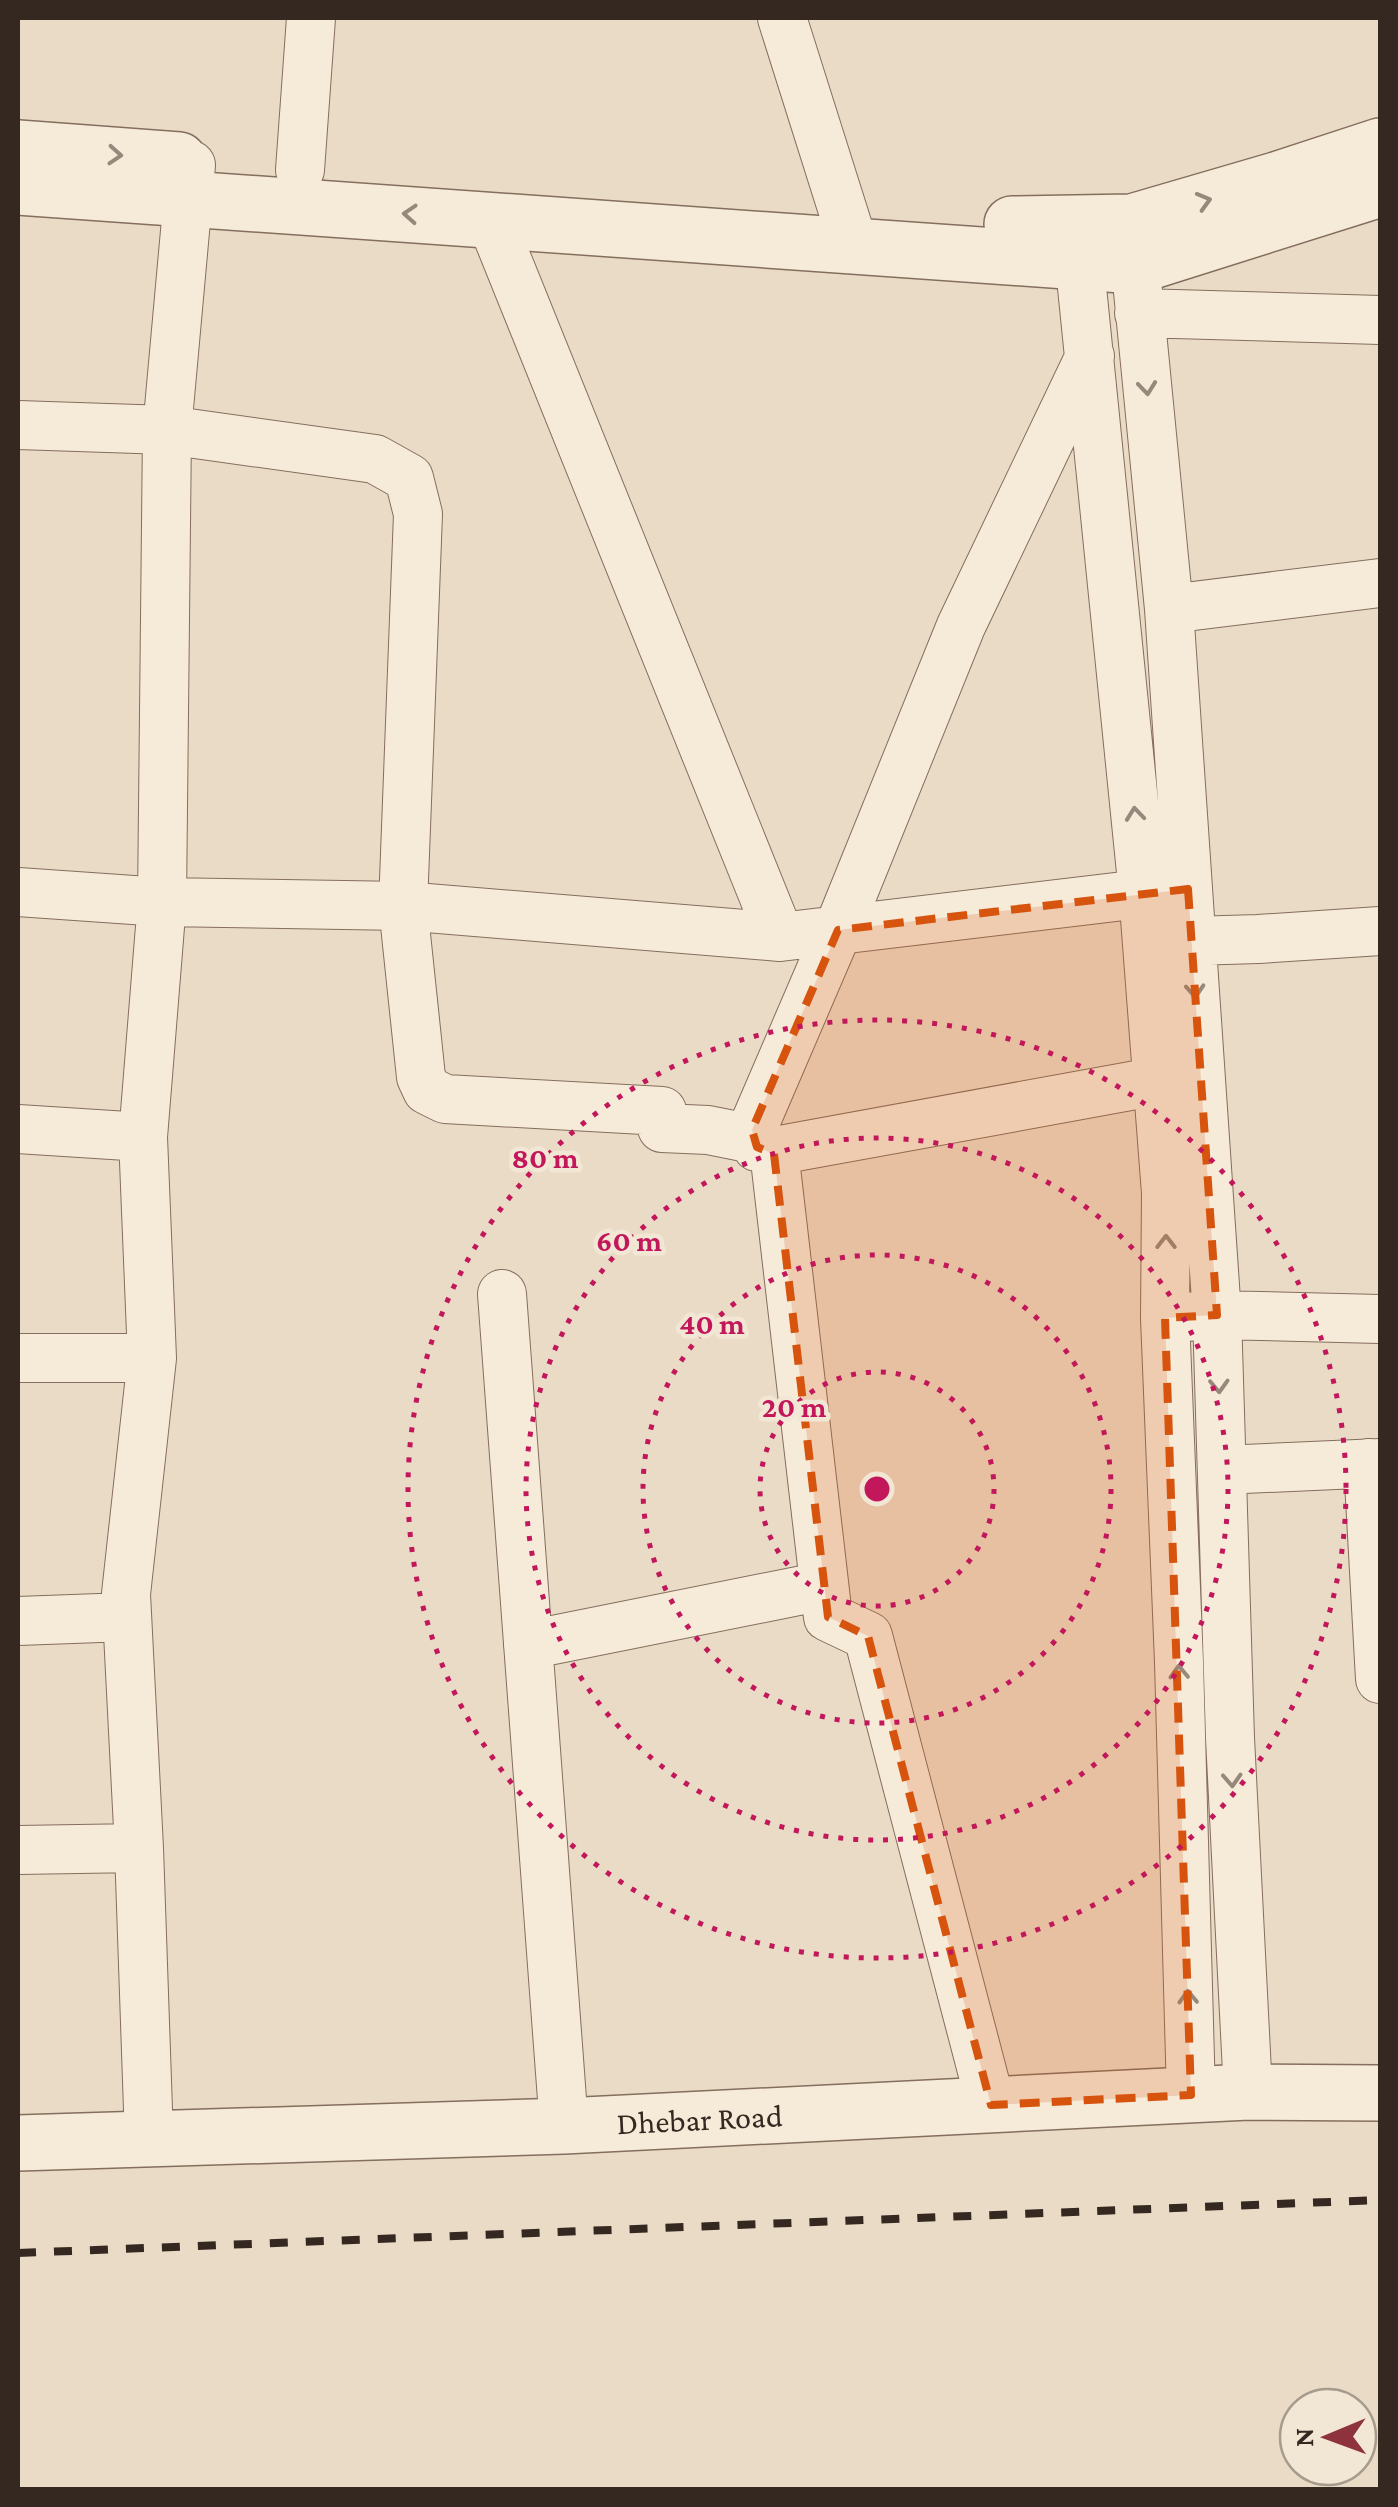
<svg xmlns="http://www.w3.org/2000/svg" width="1398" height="2507" viewBox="0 0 1398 2507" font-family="'Crimson Pro',serif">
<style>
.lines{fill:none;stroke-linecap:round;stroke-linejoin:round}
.minor-casing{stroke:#846e5d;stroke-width:50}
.tertiary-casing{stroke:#846e5d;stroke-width:58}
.minor{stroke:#f6ead9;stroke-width:48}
.tertiary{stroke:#f6ead9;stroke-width:55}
.rail{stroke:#352820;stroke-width:8;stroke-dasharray:18 18;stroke-linecap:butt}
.oneway{stroke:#96897c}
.marked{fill:#d6540e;fill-opacity:0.2;stroke:#d6540e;stroke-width:8;stroke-dasharray:20 12;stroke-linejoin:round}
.ring{fill:none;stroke:#c2185b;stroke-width:5;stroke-dasharray:5 10}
.labels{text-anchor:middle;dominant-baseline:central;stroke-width:9;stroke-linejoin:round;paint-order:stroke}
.street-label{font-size:32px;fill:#352820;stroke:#f2e7d5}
.centre{fill:#c2185b;stroke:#f2e7d5;stroke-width:5}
.ring-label{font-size:30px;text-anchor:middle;font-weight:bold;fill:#c2185b;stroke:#f2e7d5;stroke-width:9;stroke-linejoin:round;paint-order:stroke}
</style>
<rect width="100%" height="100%" fill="#eadbc6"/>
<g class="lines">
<defs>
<path id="minor" d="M782,18L854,246
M300,170L311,18
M491,220L780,937
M1076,228L1143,892L1166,1193L1165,1318L1179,1662L1191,2095
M1132,230L1169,609L1217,1315L1230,1738L1248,2092
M1139,313L1380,320
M1090,356L961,626L838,930L752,1130L757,1147L774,1151L1158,1081
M18,425L167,430L375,459L409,478L418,514L403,906L421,1077L427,1090L445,1099L662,1111
M1169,609L1380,583
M18,892L162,902L403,906L780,937L1174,890
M1159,942L1258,939L1380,931
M662,1128L708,1130L753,1139
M18,1129L143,1137
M774,1151L828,1617L868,1636L991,2105
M502,1294L564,2126
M1184,1317L1217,1315L1380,1319
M18,1358H152
M1368,1463L1380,1679
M1222,1470L1380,1463
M18,1621L127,1617
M528,1645L803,1590
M18,1850L139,1848
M149,2139L139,1848L126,1594L152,1358L143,1137L162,902L167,430L191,165"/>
<g id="tertiary">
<path d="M18,148L179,160"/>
<path d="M18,187L1136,266L1380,189"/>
<path d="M1012,224L1132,222L1276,180L1380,146"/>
<path id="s1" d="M18,2143L564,2126L1248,2092L1380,2093"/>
</g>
</defs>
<use href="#minor" class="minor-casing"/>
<use href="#tertiary" class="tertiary-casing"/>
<use href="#minor" class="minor"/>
<use href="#tertiary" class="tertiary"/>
<path class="rail" d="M18,2253L1380,2200"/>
</g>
<defs><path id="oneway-chevron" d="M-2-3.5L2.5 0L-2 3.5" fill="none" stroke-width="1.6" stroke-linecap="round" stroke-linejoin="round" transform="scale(2.5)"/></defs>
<g class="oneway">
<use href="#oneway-chevron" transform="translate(115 155) rotate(4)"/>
<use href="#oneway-chevron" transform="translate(1204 201) rotate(-16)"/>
<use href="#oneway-chevron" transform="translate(410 214) rotate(-176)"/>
<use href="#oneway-chevron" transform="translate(1147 388) rotate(84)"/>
<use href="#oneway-chevron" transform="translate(1135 814) rotate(-96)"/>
<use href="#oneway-chevron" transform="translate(1195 991) rotate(86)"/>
<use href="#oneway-chevron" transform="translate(1166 1242) rotate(-90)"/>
<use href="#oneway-chevron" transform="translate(1219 1386) rotate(88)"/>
<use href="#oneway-chevron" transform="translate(1179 1672) rotate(-92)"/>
<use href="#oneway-chevron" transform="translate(1232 1780) rotate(87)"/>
<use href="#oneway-chevron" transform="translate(1188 1997) rotate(-92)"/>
</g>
<path class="marked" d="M1188,889L1217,1315L1165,1318L1191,2095L991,2105L868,1636L828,1617L774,1154L757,1147L752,1130L838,930Z"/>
<g class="ring">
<circle cx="877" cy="1489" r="117"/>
<circle cx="877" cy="1489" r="234"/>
<circle cx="877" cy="1489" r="351"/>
<circle cx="877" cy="1489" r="469"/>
</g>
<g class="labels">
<g class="street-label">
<text stroke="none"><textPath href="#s1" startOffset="682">Dhebar Road</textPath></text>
</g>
</g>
<circle cx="877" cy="1489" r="15" class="centre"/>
<g class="ring-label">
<text x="545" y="1168">80 m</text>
<text x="629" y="1251">60 m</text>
<text x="712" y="1334">40 m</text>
<text x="794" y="1417">20 m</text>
</g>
<rect width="1398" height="2507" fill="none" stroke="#352820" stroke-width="40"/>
<g transform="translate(1328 2437) rotate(269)"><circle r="48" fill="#f2e7d5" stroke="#a69b8d" stroke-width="2.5"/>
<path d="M0-8L18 38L0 25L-18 38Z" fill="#8e333e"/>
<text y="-15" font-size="28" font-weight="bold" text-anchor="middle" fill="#352820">N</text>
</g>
</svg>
